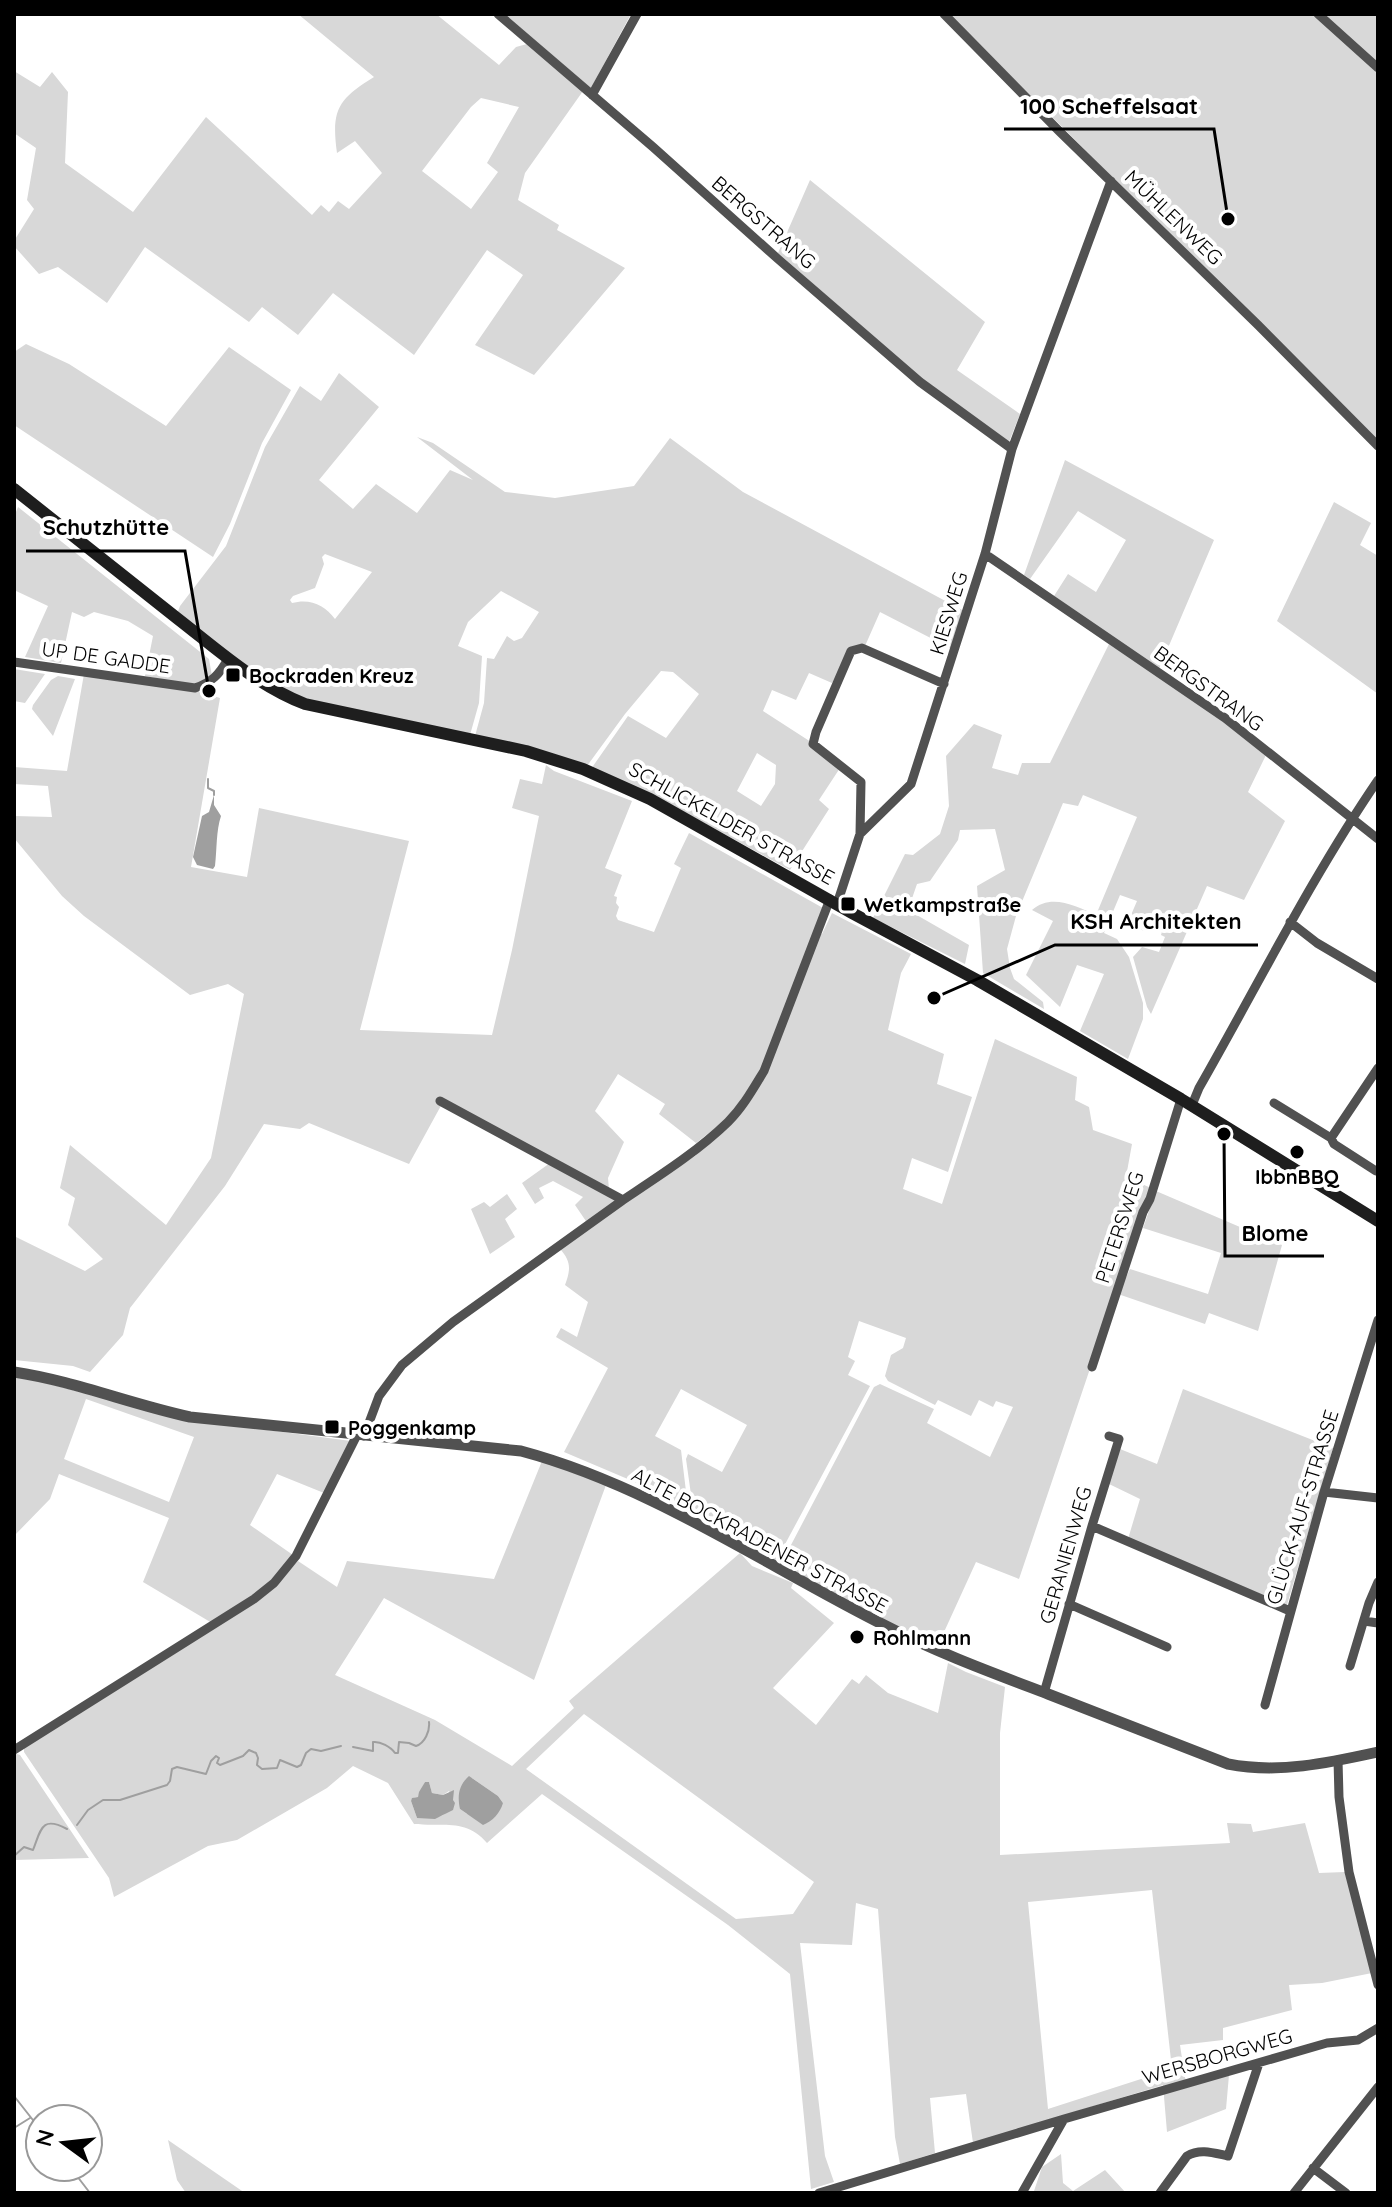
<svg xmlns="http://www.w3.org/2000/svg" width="1392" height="2207" viewBox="0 0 1392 2207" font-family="Quicksand,sans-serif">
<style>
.green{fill:#d8d8d8;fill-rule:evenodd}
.water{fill:#9f9f9f}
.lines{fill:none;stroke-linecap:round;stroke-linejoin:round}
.stream{stroke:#9f9f9f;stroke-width:2}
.minor{stroke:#515151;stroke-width:9}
.tertiary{stroke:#515151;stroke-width:11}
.secondary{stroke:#1e1e1e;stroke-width:12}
.poi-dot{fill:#000;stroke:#fff;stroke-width:3}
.labels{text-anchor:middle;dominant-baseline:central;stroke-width:8;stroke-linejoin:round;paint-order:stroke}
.street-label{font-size:20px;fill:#000;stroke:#fff}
.poi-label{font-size:20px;font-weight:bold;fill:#000;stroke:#fff;text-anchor:start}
.leader{fill:none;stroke:#000;stroke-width:3}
.callout-dot{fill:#000;stroke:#fff;stroke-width:3}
.callout-label{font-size:22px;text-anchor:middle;font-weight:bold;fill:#000;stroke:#fff;stroke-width:8;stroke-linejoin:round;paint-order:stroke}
</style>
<rect width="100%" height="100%" fill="#fff"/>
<path class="green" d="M298,14H436L499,65L516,47L527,44L583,91L525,173L518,200L559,225L557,230L625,268L534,375L475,345L523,275L487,250L414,355L333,293L298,335L262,307L249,322L145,247L107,303L58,267L39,274L14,246V241L34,209L27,200L36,148L14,133V71L40,87L52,72L68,92L65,163L133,212L206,117L312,215L321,205L329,212L338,201L349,209L382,173L355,141L337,153C331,110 338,99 374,77ZM481,98L519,107L487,163L498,172L471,209L422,171L471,107Z
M504,14H631L591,88Z
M949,14H1378V63L1331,29L1378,73V442Z
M810,180L985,322L957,370L1020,414L1009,442L920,377L778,253Z
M26,344L69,364L166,426L229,347L291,390L262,443L230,524L213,557L14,425V352Z
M339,373L379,407L319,480L353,509L376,484L417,513L450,470L473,480L417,437L433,443L505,492L555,498L634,486L670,438L743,492L964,611L952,649L880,612L865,646L860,644L832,683L809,673L796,700L772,690L763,711L811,742L840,768L819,800L829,809L790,870L653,795L591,769L628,716L666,738L699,694L673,672L661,671L625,714L587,766L475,736L484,703L487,658L494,659L507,636L514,641L522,638L539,612L501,591L468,622L458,646L482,656L479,703L470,735L306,701L266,682L177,614L180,606L226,546L265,447L300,386L321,401ZM325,554L372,572L335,619C325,605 310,598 292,603L290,600L293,596L315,588L324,564L322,557ZM757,753L776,765L775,784L761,806L737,791Z
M1065,460L1214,540L1159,669L1054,596L1068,574L1096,592L1126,540L1078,511L1030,579L1024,575Z
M1334,502L1371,523L1360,545L1378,556V694L1277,621Z
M18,507L209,659L212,676L194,686L145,676L153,636L128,621L94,612L84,617L72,612L61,663L25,657L48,606L14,590V517Z
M1109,644L1224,721L1266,755L1248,792L1285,821L1244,900L1207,886L1151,1014L1147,1007L1133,957L1142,947L1159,952L1165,937L1161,935L1163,928L1148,922L1144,931L1136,927L1140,919L1131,915L1137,901L1120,895L1104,933L1117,939L1129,957L1143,1003V1019L1128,1059L1080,1031L1104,974L1077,965L1060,1007L1026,975L1053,921L1032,910C1051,893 1076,906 1096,915L1137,817L1083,795L1078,806L1063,803L1016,916L1007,949L1010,968L1014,979L1043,1002L1044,1009L983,973L977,886L1005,870L995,829L960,830L958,840L930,881L917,884L908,910L969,945L965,964L873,918L905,854L913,855L940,834L949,806L946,756L974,724L1002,735L992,768L1018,775L1022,763H1050Z
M14,669L45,674L25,703L14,701Z
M84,674L194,690L220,698L191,867L247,877L259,808L409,841L360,1030L492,1035L512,950L539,816L512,808L520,779L542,784L546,765L554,771L632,801L605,868L622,875L614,896L617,897L616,903L619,907L616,916L618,920L654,932L681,868L674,864L689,833L823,908L762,1069L728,1118L696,1143L659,1114L665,1104L618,1074L595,1111L624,1142L608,1178L609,1189L443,1102L409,1164L309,1123L300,1129L264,1124L225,1186L130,1308L123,1335L90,1372L73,1366L14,1360V1236L85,1271L103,1259L68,1225L75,1198L60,1188L70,1145L166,1225L211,1158L244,994L228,984L190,995L84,916L62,896L14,838V816L52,817L48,786L14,784V767L67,771Z
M58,676L75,679L53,736L32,709L33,705L51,680Z
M832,913L911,954L901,973L888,1030L944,1054L937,1084L972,1097L948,1172L912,1158L903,1189L942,1204L995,1039L1077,1077L1075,1100L1089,1107L1093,1130L1132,1144L1126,1177L1151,1188L1019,1579L976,1562L939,1643L890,1624L781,1564L874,1387L880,1384L934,1409L927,1423L990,1457L1013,1407L996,1401L993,1407L979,1400L971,1416L938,1400L935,1405L888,1381L885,1376L891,1355L903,1348L906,1338L859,1321L848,1357L855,1361L848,1375L870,1386L776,1561L761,1553L764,1543L693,1509L686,1459L688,1454L722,1472L747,1425L681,1389L655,1436L681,1450L688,1508L656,1491L564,1452L608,1368L556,1337L561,1328L577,1337L588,1302L565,1285C571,1269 571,1261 560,1249L590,1227L575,1205L583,1197L553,1181L539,1188L544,1198L535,1204L522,1183L550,1163L614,1198L619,1205L695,1156L744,1109L819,933L822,934Z
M1156,1191L1282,1245L1258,1331L1209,1313L1205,1324L1118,1294L1130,1269L1208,1294L1221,1253L1143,1228Z
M507,1194L517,1209L505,1219L515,1237L490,1254L471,1209L484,1202L490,1207Z
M14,1375L190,1420L351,1441L324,1493L277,1474L250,1525L293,1555L272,1582L212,1623L143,1582L169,1518L59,1474L50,1499L14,1536ZM86,1399L194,1437L169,1502L64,1459Z
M1183,1389L1333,1448L1287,1605L1128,1539L1140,1499L1109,1484L1120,1449L1157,1464Z
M542,1461L606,1485L534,1680L384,1598L335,1675L435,1720L512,1766L574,1708L569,1701L740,1553L752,1566L793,1583L791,1588L834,1623L773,1688L816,1725L852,1679L859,1684L866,1675L888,1693L938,1713L948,1663L966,1672L1005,1687L1000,1733V1855L1230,1843L1227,1823L1251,1824L1253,1832L1305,1823L1319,1873L1345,1872L1372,1973L1322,1983L1289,1985L1292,2010L1223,2028V2040L1180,2045L1185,2078L1190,2086L1229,2075L1226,2109L1167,2132L1163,2085L973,2143L966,2094L930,2098L935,2153L900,2164L895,2137L878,1909L856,1903L852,1945L800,1943L825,2156L834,2182L811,2189L790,1974L728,1925L542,1794L487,1843C466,1818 443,1827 414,1824L388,1783L353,1766L327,1788L237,1840L208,1846L114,1897L109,1878L24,1752V1746L275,1586L298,1561L337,1587L347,1561L494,1579ZM584,1714L814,1882L793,1914L736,1919L526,1769ZM472,1778L498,1796L503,1803L467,1814L460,1809ZM425,1782H429L432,1793L443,1795L449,1791L453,1800C446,1821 437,1817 417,1818L411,1801L413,1798L418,1797ZM1152,1890L1172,2069L1048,2109L1028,1902Z
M14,1753L20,1755L89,1858L14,1860Z
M168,2140L245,2193H186L177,2180Z
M1061,2154L1063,2183L1073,2191L1105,2170L1126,2193H1035L1034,2191L1042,2167Z"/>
<path class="water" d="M214,795V805L221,816C216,831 217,849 215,866L213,869L197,865L193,857L202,816L209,812Z
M469,1776L498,1796L503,1803C500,1813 493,1821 483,1825L460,1809C457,1795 459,1785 469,1776Z
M425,1782H429L432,1793L443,1795L454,1790L453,1800L455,1803L453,1810L435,1819L417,1818L411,1801L412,1798L418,1797L419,1792Z"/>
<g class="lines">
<path class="stream" d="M208,779V788L214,791V795
M353,1747L373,1751V1742C380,1741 391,1747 395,1753H398L399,1742L409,1743L416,1746C425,1743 430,1731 429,1722
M77,1825L88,1810L103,1800H120L167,1785L170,1781L172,1769L177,1767L206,1774L211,1761L216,1756L219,1758L217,1763L220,1765L243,1756L249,1750L256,1753L258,1758L257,1765L262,1769L277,1768L280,1760L297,1767L301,1765L306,1753L311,1749L321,1751L341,1746
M14,1856L24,1847L33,1850C41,1830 41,1815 67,1829
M14,2096L40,2129
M14,2128L30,2118
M70,2167L90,2193"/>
<path class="minor" d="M498,14L653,147L778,259L920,382L1012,449L985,554L911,784L860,834L837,904
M944,14L1059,131L1258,325L1378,446
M1318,14L1378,68
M592,95L637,14
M1012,449L1111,181
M985,554L1225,718L1378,839
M14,662L195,688C212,682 219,675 228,659
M860,834L861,782L813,744L816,732L851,651L862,648L944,684
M1290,922L1317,943L1378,979
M440,1101L623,1200C659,1176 697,1152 728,1122C743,1107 753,1089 764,1071L830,899
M1274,1103L1331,1138
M1192,1105L1199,1088C1258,985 1311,878 1378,780
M1376,1171L1334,1144L1331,1138L1378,1068
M1092,1367L1143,1212L1150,1199L1181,1099
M364,1436L379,1396L402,1365L453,1322L623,1200
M1324,1492L1378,1498
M1092,1526L1290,1611
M1069,1604L1167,1647
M1364,1621L1378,1623
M1350,1666L1369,1603L1378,1582
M1044,1693L1092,1526L1119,1439L1109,1436
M1265,1705L1324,1492L1378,1320
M14,1750L254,1599L274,1583L296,1556L357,1435
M1338,1760L1339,1797L1349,1872L1378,1985
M1313,2168L1346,2193
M819,2193L1064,2119L1327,2043L1358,2040L1378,2028
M1022,2193L1064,2119
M1160,2193L1187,2156C1200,2148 1214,2153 1228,2156L1259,2063
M1294,2193L1378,2087"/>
<path class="tertiary" d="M14,1372C74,1381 130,1404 190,1417L521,1451C652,1486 766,1566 886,1626C938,1653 993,1673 1048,1694C1108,1717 1168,1741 1228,1764C1278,1774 1328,1763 1378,1752"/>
<path class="secondary" d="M14,489C69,532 123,576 178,619C218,650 256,685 305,704L526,751L583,769L650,799L852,913L977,980L1181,1099L1378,1221"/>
</g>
<g class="poi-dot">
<rect x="225" y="667" width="16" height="16" rx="4"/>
<rect x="840" y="896" width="16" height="16" rx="4"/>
<circle cx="1297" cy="1152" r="8"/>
<rect x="324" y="1419" width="16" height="16" rx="4"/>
<circle cx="857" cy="1637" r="8"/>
</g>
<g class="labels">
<g class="street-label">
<text transform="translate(1174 217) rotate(44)">MÜHLENWEG</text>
<text transform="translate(764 222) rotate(41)">BERGSTRANG</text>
<text transform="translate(948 613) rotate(-73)">KIESWEG</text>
<text transform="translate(106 657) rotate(8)">UP DE GADDE</text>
<text transform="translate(1209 688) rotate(36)">BERGSTRANG</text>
<text transform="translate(732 823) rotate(29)">SCHLICKELDER STRASSE</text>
<text transform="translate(1119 1227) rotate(-72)">PETERSWEG</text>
<text transform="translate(1302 1507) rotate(-73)">GLÜCK-AUF-STRASSE</text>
<text transform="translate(760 1540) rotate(28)">ALTE BOCKRADENER STRASSE</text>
<text transform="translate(1065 1555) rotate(-74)">GERANIENWEG</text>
<text transform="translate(1217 2056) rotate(-16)">WERSBORGWEG</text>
</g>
<g class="poi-label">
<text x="249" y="675">Bockraden Kreuz</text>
<text x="864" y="904">Wetkampstraße</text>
<text x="1297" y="1176" text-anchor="middle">IbbnBBQ</text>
<text x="348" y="1427">Poggenkamp</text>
<text x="873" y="1637">Rohlmann</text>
</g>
</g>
<path class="leader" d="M1228 219L1214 129H1004M209 691L185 551H26M934 998L1055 945H1258M1224 1134L1225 1256H1324"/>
<g class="callout-dot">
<circle cx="1228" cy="219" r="8"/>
<circle cx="209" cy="691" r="8"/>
<circle cx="934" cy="998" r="8"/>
<circle cx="1224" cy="1134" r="8"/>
</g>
<g class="callout-label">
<text x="1109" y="114">100 Scheffelsaat</text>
<text x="106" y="535">Schutzhütte</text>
<text x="1156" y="929">KSH Architekten</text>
<text x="1275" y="1241">Blome</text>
</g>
<rect width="1392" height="2207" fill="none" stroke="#000000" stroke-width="32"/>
<g transform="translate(64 2143) rotate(285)"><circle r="38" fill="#ffffff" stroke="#999999" stroke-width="2"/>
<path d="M0-6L14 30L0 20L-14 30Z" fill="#000000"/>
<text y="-12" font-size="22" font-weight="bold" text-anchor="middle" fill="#000000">N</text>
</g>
</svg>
